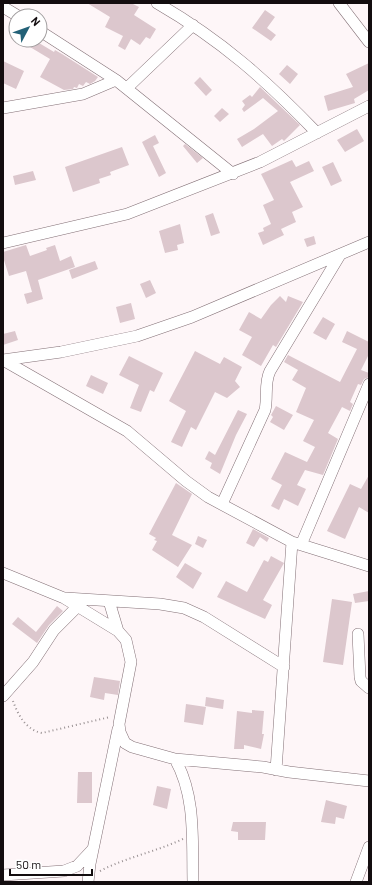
<svg xmlns="http://www.w3.org/2000/svg" width="372" height="885" viewBox="0 0 372 885" font-family="Barlow,sans-serif">
<style>
.building{fill:#dcc7cd}
.lines{fill:none;stroke-linecap:round;stroke-linejoin:round}
.minor-casing{stroke:#837076;stroke-width:12}
.path{stroke:#999193;stroke-width:2;stroke-dasharray:1 3;stroke-linecap:butt}
.minor{stroke:#fff;stroke-width:11}
</style>
<rect width="100%" height="100%" fill="#fef6f8"/>
<path class="building" d="M87,3H131L139,7L134,15L156,29L150,39L146,37L140,45L131,39L125,50L118,46L123,36L105,27L110,17Z
M265,10L275,17L267,28L276,35L271,41L252,28Z
M34,40L54,52L55,50L62,54L98,77L95,81L90,84L86,82L83,86L79,84L77,88L74,87L73,89L64,90L40,77L50,59L30,47Z
M3,61L24,71L16,89L3,83Z
M369,63V90L354,99L355,103L328,111L324,96L353,87L346,74Z
M287,65L298,74L290,84L279,74Z
M200,77L212,90L206,96L194,83Z
M260,87L300,125L284,141L282,139L272,146L263,134L242,147L237,139L254,129L278,111L263,98L244,112L242,109L245,105L242,101L250,95L252,97Z
M222,108L229,114L220,122L214,116Z
M357,129L364,141L345,152L337,140Z
M155,135L159,143L153,146L166,173L159,177L142,142Z
M185,144L203,158L197,163L183,146Z
M122,147L129,165L110,172L111,175L99,179L100,183L73,192L65,167Z
M292,160L296,167L309,161L314,171L290,182L303,207L292,212L296,222L281,229L284,235L263,245L258,233L264,231L263,228L271,224L263,205L274,200L261,174Z
M333,162L342,181L331,186L322,167Z
M33,171L36,180L15,185L13,176Z
M213,213L220,233L211,236L205,216Z
M180,224L184,243L177,245L178,250L165,253L159,231Z
M314,236L316,244L307,247L304,239Z
M26,245L30,256L47,250L46,248L55,245L60,261L71,256L75,267L38,280L43,299L27,304L24,294L32,292L26,271L9,276L3,257V252Z
M95,261L98,269L72,279L69,270Z
M150,280L156,293L146,298L140,284Z
M280,296L286,302L288,296L303,302L276,347L273,345L261,366L242,355L252,337L239,330L249,312L261,319L271,305Z
M131,303L135,319L120,323L116,307Z
M323,317L335,324L326,340L313,333Z
M15,331L18,340L3,345V334Z
M347,331L369,342V354L361,370L369,373V377L364,379L361,385L358,384L350,402L353,404L350,411L342,407L328,433L338,439L323,475L305,470L297,485L306,489L298,506L284,499L279,510L271,506L282,485L271,479L285,452L307,462L315,447L303,441L314,420L296,412L306,388L292,380L298,370L284,362L288,355L340,382L357,349L342,342Z
M195,351L220,364L224,357L242,367L235,381L240,387L227,398L215,392L196,430L191,427L182,447L171,442L186,411L169,401Z
M129,356L163,373L154,392L150,390L141,412L130,408L139,385L119,375Z
M91,375L108,383L103,394L86,386Z
M276,406L293,415L284,430L270,422L273,417L271,415Z
M238,410L247,414L236,435L220,474L210,468L212,463L205,459L209,451L215,455Z
M369,475V513L359,507L345,539L327,531L350,484L361,489Z
M176,483L192,494L172,535L192,545L178,567L152,550L157,541L154,540L156,538L149,534Z
M253,529L269,538L267,542L260,537L254,547L246,543Z
M198,536L207,540L203,548L195,544Z
M271,556L284,563L263,600L272,605L265,619L217,597L226,581L247,592L264,560L268,562Z
M185,563L202,573L193,589L176,577Z
M369,591V601L355,603L353,594Z
M332,599L352,602L343,665L323,662Z
M57,606L63,611L49,625L37,643L12,624L18,617L36,632Z
M94,677L120,681L118,695L105,693L104,700L90,697Z
M206,697L224,700L223,709L205,706Z
M186,704L206,707L203,725L184,722Z
M252,710L264,711L262,734H264L261,749L244,745V749H234L237,711L252,713Z
M78,772H92V803H77Z
M157,786L171,789L167,809L153,805Z
M326,800L347,806L344,819L336,817L335,824L321,822Z
M233,822H266L265,840H238V832L231,831Z"/>
<g class="lines">
<defs>
<path id="minor" d="M157,3C221,40 266,80 317,133
M339,3L369,42
M3,7L18,16
M40,31L116,80L233,174
M127,88L193,25
M3,108L83,94L116,80
M3,243L127,214L260,162L369,106
M3,360L127,431L186,481L208,497L292,542L369,566
M3,360L61,352L137,336L192,317L369,242
M222,504L265,410C268,397 264,383 270,371L340,255
M301,545L369,384
M3,573L64,598L118,631L126,640L131,662L119,724L120,732L125,743L132,747L175,759L263,767L289,772L369,781
M66,598L160,604L184,608L204,617L284,667
M109,601L118,631
M358,634L360,677L361,681L369,688
M3,696L33,662L54,630L78,606
M175,759C196,796 192,840 193,882
M276,770L292,542
M3,875L64,871L77,866L92,850
M88,882L90,864L118,729
M356,882L369,847"/>
</defs>
<use href="#minor" class="minor-casing"/>
<path class="path" d="M13,701C18,715 26,730 42,733L110,717
M100,871C127,857 155,852 183,839"/>
<use href="#minor" class="minor"/>
</g>
<rect width="372" height="885" fill="none" stroke="#130d0f" stroke-width="8"/>
<g transform="translate(28 28) rotate(49)"><circle r="19" fill="#ffffff" stroke="#a19e9f"/>
<path d="M0-3L7 15L0 10L-7 15Z" fill="#236177"/>
<text y="-6" font-size="11" font-weight="bold" text-anchor="middle" fill="#130d0f">N</text>
</g>
<path d="M10 869v6h82v-6" fill="none" stroke="#130d0f" stroke-width="2"/>
<text x="16" y="869" font-size="12" fill="#130d0f" stroke="#ffffff" stroke-width="3" paint-order="stroke">50 m</text>
</svg>
